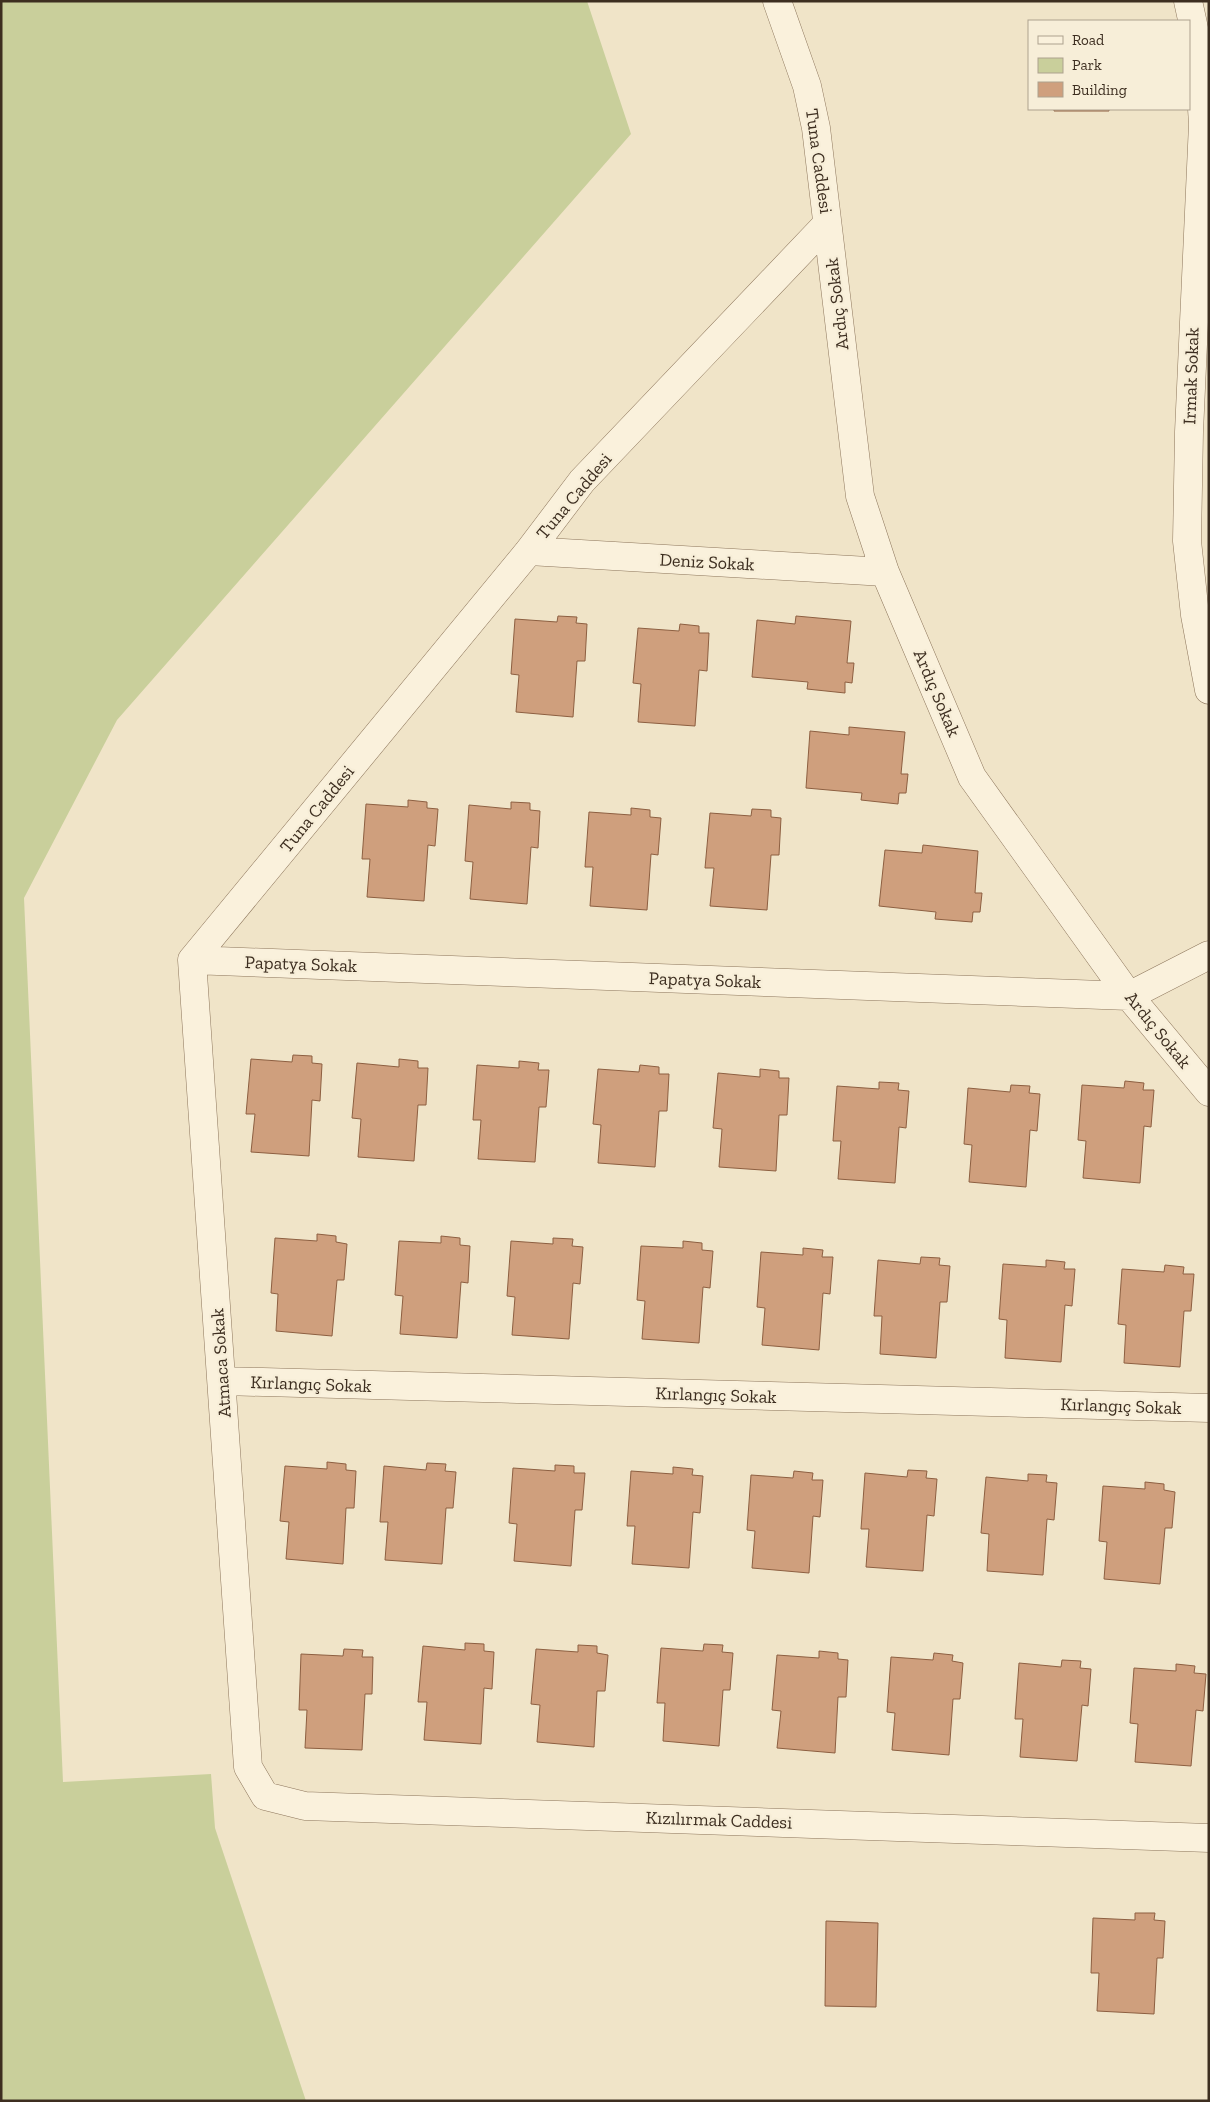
<svg xmlns="http://www.w3.org/2000/svg" width="1210" height="2102" viewBox="0 0 1210 2102" font-family="'Zilla Slab',serif">
<style>
.green{fill:#c9cf9b}
.building{fill:#cf9f7d;stroke:#8d5f41}
.lines{fill:none;stroke-linecap:round;stroke-linejoin:round}
.minor-casing{stroke:#8d765c;stroke-width:29}
.minor{stroke:#faf1dc;stroke-width:28}
.labels{text-anchor:middle;dominant-baseline:central;stroke-width:4.5;stroke-linejoin:round;paint-order:stroke}
.street-label{font-size:18px;fill:#3d2e20;stroke:#f7eed8}
</style>
<rect width="100%" height="100%" fill="#f0e4c8"/>
<path class="green" d="M1,1H587L631,134L117,720L24,898L63,1782L211,1774L215,1828L306,2101H1Z"/>
<path class="building" d="M1054,109H1109V111H1054Z
M558,616L577,617L576,623L587,624L585,661H577L573,717L516,712L519,675L511,674L515,619L557,622Z
M796,616L851,621L847,663H854L852,683L845,682V693L807,689L808,682L752,677L757,620L795,624Z
M680,624L699,626V633H709L707,671L699,670L695,726L638,722L641,684L633,683L638,628L679,631Z
M849,727L905,732L901,774H908L906,793H899L898,804L861,800L862,793L806,788L810,731L849,735Z
M408,800L427,802V808L438,809L435,846L428,845L424,901L367,897L370,859H362L366,804L408,807Z
M511,802L530,803V810L540,811L538,848L531,847L527,904L470,899L473,862L465,861L469,805L511,809Z
M631,808L650,810V817L661,818L658,855L651,854L647,910L590,906L593,867H585L589,812L631,815Z
M752,809L771,810V817L781,818L779,855H771L767,910L710,906L714,868H705L710,813L751,816Z
M923,845L978,851L975,893H982L980,912H973L972,922L935,919L936,912L879,906L885,850L922,853Z
M293,1055L312,1056V1063L322,1064L320,1101L312,1100L309,1156L251,1152L255,1114H246L251,1059L292,1062Z
M399,1059L418,1061V1068H428L426,1105H418L414,1161L358,1157L361,1119L352,1118L357,1063L399,1067Z
M519,1061L539,1063L538,1070H549L546,1107H539L535,1162L478,1159L481,1120H473L477,1065L519,1068Z
M640,1065L659,1067V1074H669L667,1111H659L655,1167L598,1163L601,1125L593,1124L598,1069L639,1072Z
M760,1069L779,1071V1078H789L787,1115H779L776,1171L719,1167L722,1129L713,1128L718,1073L760,1077Z
M1125,1081L1144,1083L1143,1090H1154L1151,1127L1144,1126L1140,1183L1083,1178L1086,1141L1078,1140L1082,1085L1124,1088Z
M879,1082L899,1083L898,1090L909,1091L906,1128L899,1127L895,1183L838,1179L841,1141H833L837,1086L879,1089Z
M1011,1085L1030,1086L1029,1093L1040,1094L1037,1131L1030,1130L1026,1187L969,1182L972,1145L964,1144L968,1088L1010,1092Z
M317,1234L336,1236V1242L347,1244L344,1280H337L332,1336L276,1331L278,1294L271,1293L275,1238L317,1241Z
M441,1236L460,1238V1245L470,1246L468,1283L461,1282L457,1338L400,1334L403,1296L395,1295L399,1241L441,1243Z
M553,1238L573,1239L572,1246L583,1247L580,1284L573,1283L569,1339L512,1335L515,1297L507,1296L511,1241L553,1244Z
M683,1241L702,1243V1250L713,1251L710,1288L703,1287L699,1343L642,1339L645,1301L637,1300L641,1246L683,1248Z
M803,1248L823,1250L822,1257H833L830,1294L823,1293L819,1350L762,1345L765,1308L757,1307L761,1252L803,1255Z
M921,1257L940,1258L939,1265L950,1266L947,1302H940L936,1358L880,1354L882,1316H874L878,1260L920,1264Z
M1046,1260L1065,1262L1064,1269H1075L1072,1306L1065,1305L1061,1362L1005,1358L1007,1320L999,1319L1003,1264L1046,1267Z
M1165,1265L1184,1267L1183,1274H1194L1191,1311H1184L1180,1367L1124,1363L1126,1325L1118,1324L1122,1269L1164,1272Z
M327,1462L346,1464V1470L356,1471L354,1508H346L343,1564L286,1559L289,1522L280,1521L285,1466L327,1469Z
M427,1463L446,1464L445,1471L456,1472L453,1508H446L442,1564L385,1560L388,1522H380L384,1466L426,1470Z
M555,1465L574,1466V1473H585L582,1510H575L571,1566L514,1561L517,1524L509,1523L513,1468L555,1471Z
M673,1467L693,1469L692,1475L703,1476L700,1513L693,1512L689,1568L632,1564L635,1526H627L631,1471L673,1474Z
M908,1470L927,1471L926,1478L937,1479L934,1516L927,1515L923,1571L866,1567L869,1529H861L865,1473L907,1477Z
M794,1471L813,1473L812,1480H823L820,1517L813,1516L809,1573L752,1568L755,1531L747,1530L751,1475L793,1478Z
M1028,1474L1047,1475L1046,1482L1057,1483L1054,1520L1047,1519L1043,1575L987,1571L989,1534L981,1533L986,1477L1028,1481Z
M1145,1482L1164,1484V1490L1175,1492L1172,1528H1165L1160,1584L1104,1579L1107,1542L1099,1541L1103,1486L1145,1489Z
M465,1643L484,1644V1651L494,1652L492,1689L484,1688L481,1744L424,1740L427,1702H418L423,1646L465,1650Z
M704,1644L723,1645L722,1652L733,1653L730,1690H723L719,1746L663,1741L665,1703H657L661,1648L703,1651Z
M578,1645L597,1646V1653L608,1655L605,1691H597L594,1747L537,1742L540,1705L531,1704L536,1649L578,1652Z
M344,1649L363,1650L362,1657H373L372,1694H365L362,1750L305,1748L307,1710H299L301,1654L343,1656Z
M819,1651L838,1653V1659L848,1660L846,1697H838L835,1753L777,1748L781,1711L772,1710L777,1655L819,1658Z
M934,1653L953,1655L952,1661L963,1663L960,1699H953L949,1755L892,1750L895,1713L887,1712L891,1657L933,1660Z
M1062,1660L1081,1661L1080,1668L1091,1669L1088,1706L1082,1705L1077,1761L1020,1757L1023,1719H1015L1019,1663L1061,1667Z
M1176,1664L1195,1666L1194,1673L1206,1674L1203,1711L1196,1710L1191,1766L1135,1762L1138,1724L1130,1723L1134,1668L1176,1671Z
M1135,1913H1155L1154,1920L1165,1921L1163,1958H1157L1154,2014L1097,2011L1099,1973H1091L1093,1918L1135,1920Z
M826,1921L878,1923L876,2007L825,2006Z"/>
<g class="lines">
<defs>
<path id="minor" d="M777,1L807,86L816,128L860,496L885,572L972,777L1129,996L1209,1092
M1188,1L1198,47L1203,124L1189,432L1187,541L1195,615L1209,690
M529,551L885,572
M192,960L248,1767L265,1796L305,1806L1209,1838
M192,960L1129,996L1209,955
M192,960L529,551L582,481L827,224
M223,1381L1209,1408"/>
</defs>
<use href="#minor" class="minor-casing"/>
<use href="#minor" class="minor"/>
</g>
<g class="labels">
<g class="street-label">
<text transform="translate(819 161) rotate(82)">Tuna Caddesi</text>
<text transform="translate(837 304) rotate(-97)">Ardıç Sokak</text>
<text transform="translate(1191 376) rotate(-88)">Irmak Sokak</text>
<text transform="translate(574 496) rotate(-50)">Tuna Caddesi</text>
<text transform="translate(707 562) rotate(3)">Deniz Sokak</text>
<text transform="translate(937 693) rotate(67)">Ardıç Sokak</text>
<text transform="translate(317 809) rotate(-51)">Tuna Caddesi</text>
<text transform="translate(301 964) rotate(2)">Papatya Sokak</text>
<text transform="translate(705 980) rotate(2)">Papatya Sokak</text>
<text transform="translate(1158 1030) rotate(51)">Ardıç Sokak</text>
<text transform="translate(221 1363) rotate(-94)">Atmaca Sokak</text>
<text transform="translate(311 1384) rotate(2)">Kırlangıç Sokak</text>
<text transform="translate(716 1395) rotate(2)">Kırlangıç Sokak</text>
<text transform="translate(1121 1406) rotate(2)">Kırlangıç Sokak</text>
<text transform="translate(719 1820) rotate(2)">Kızılırmak Caddesi</text>
</g>
</g>
<rect width="1210" height="2102" fill="none" stroke="#3d2e20" stroke-width="5"/>
<rect x="1028" y="20" width="162" height="90" fill="#f7eed8" stroke="#ada18e"/>
<rect x="1038" y="36" width="25" height="8" fill="#faf1dc" stroke="#ada18e"/>
<text x="1072" y="45" font-size="15" fill="#3d2e20">Road</text>
<rect x="1038" y="58" width="25" height="15" fill="#c9cf9b" stroke="#ada18e"/>
<text x="1072" y="70" font-size="15" fill="#3d2e20">Park</text>
<rect x="1038" y="82" width="25" height="15" fill="#cf9f7d" stroke="#ada18e"/>
<text x="1072" y="95" font-size="15" fill="#3d2e20">Building</text>
</svg>
